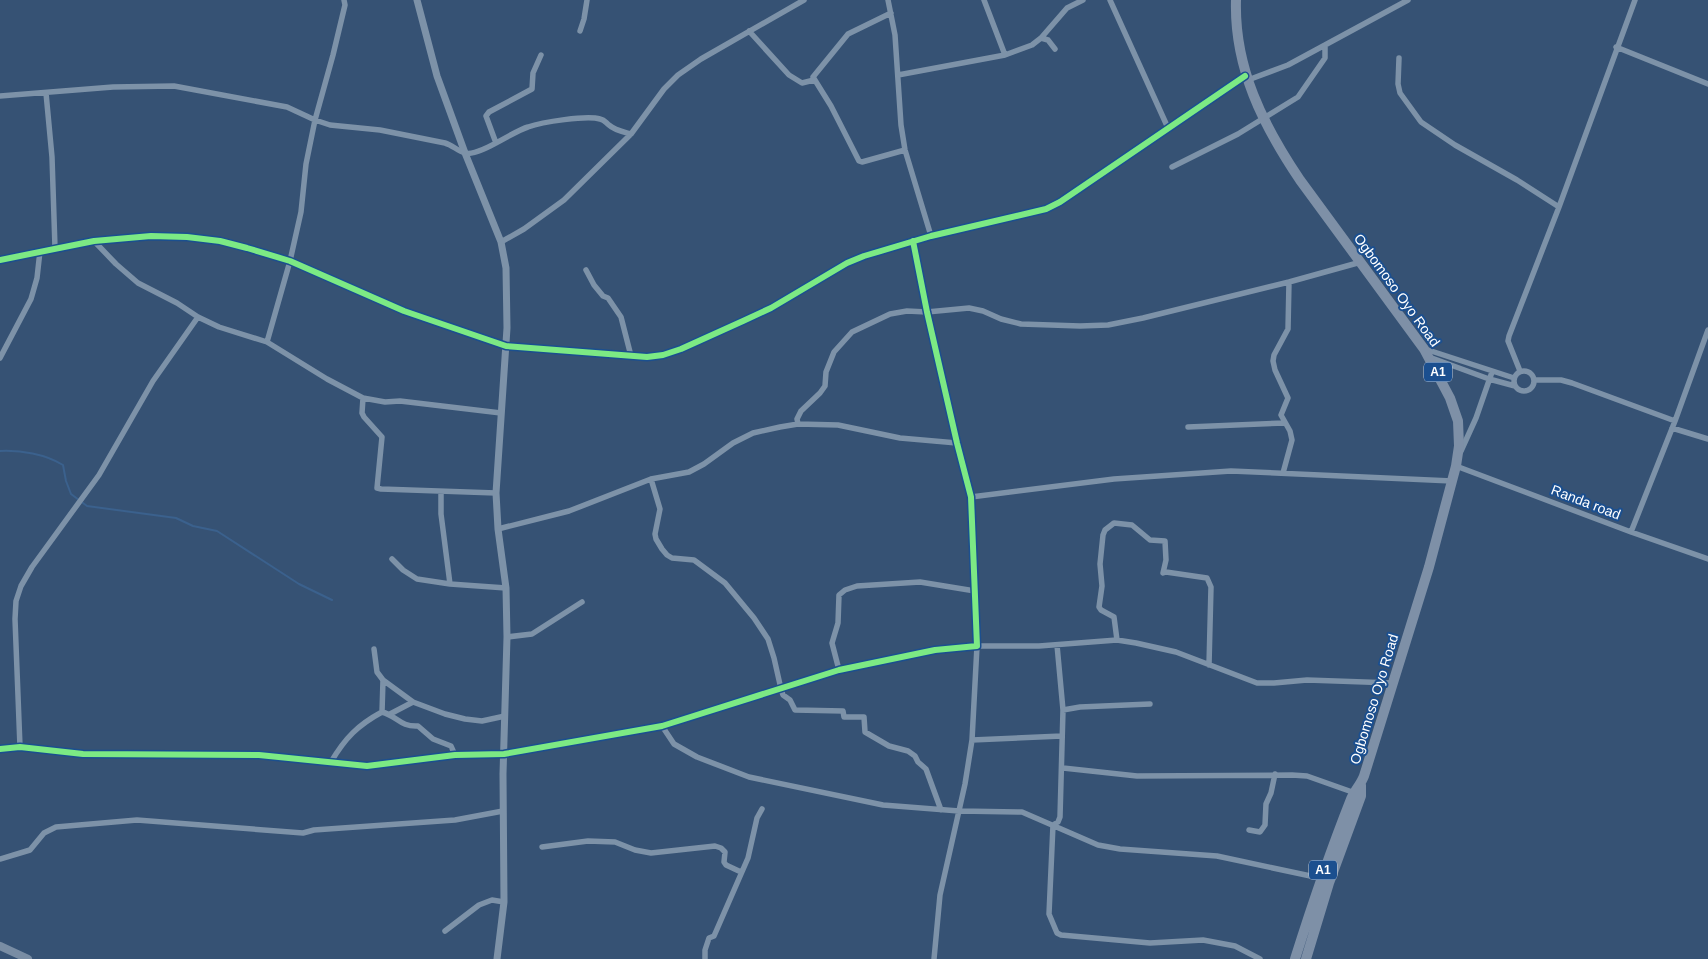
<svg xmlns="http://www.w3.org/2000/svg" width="1708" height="959" viewBox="0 0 1708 959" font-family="Arial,sans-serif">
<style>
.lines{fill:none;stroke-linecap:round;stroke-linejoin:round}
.stream{stroke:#3b618d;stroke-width:2}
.minor{stroke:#7d92a8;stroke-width:5.5}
.tertiary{stroke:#7d92a8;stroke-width:7}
.secondary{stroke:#798da4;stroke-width:8}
.trunk{stroke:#7e90a7;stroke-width:10}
.cycleway-casing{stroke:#1b4f8f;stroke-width:9}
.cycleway{stroke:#7ce984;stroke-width:6}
.labels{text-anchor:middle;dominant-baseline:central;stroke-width:4;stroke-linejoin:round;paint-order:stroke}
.shield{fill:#1b4f8f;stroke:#bbcadd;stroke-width:1}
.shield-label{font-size:12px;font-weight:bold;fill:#fff}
.street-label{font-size:14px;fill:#fff;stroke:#1b4f8f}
</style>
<rect width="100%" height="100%" fill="#365274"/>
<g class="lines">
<path class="stream" d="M0,451C21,450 45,454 63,465L66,481L71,494L87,506L176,518L193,526L217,531L299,584L332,600"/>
<path class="minor" d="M888,0L895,35L901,125L905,150L931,236
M984,0L1005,55
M1110,0L1168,128
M891,13L848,34L813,77L831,106L859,161L862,162L905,150
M580,31L584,19L587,0
M749,31L789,75L802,83L814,80
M1041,38L1067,8L1083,0
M1616,47L1708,84
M1399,58L1398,84L1400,93L1421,122L1455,145L1517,180L1559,207
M898,75L1005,55L1032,45L1041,38L1048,40L1055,49
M1248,80L1288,65L1325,45
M46,93L52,157L55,248
M0,96L113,87L174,86L287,107L315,120L330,125L380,130L445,143C452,145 458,151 465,153C479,157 513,131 528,127C542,122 587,115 600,119C605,120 606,123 609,125C614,130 624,132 631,134
M496,143L486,116L489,112L532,89L533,73L541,55
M1172,167L1238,134L1298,97L1325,58V45L1408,0
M94,241L116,264L138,283L177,303L198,317L219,327L267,342L327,379L363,398L385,402L400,401L501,413
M501,242L524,229L564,200L631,134L664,89L678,75L701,59L804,0
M586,270L594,285L603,296L608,298L621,317L631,356
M267,342L290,261L301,212L306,164L315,120L333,55L345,5L344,0
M1425,349L1514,378
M1429,357L1489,379L1515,386
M0,358L31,299L37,278L40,251
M1514 381a10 10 0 1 1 20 0a10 10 0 1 1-20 0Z
M1520,371L1508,341L1509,336L1559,207L1635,0
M1534,380H1561L1572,383L1675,421
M363,398L362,413L364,417L382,437L377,488L381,489L496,493
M798,424L797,419L801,411L820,393L825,386L826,372L834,352L852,332L890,314L907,311L927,312L969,308L983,311L1001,319L1021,324L1080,326L1108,325L1143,318L1289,282L1361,262
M1188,427L1285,423
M1672,428L1708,439
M1461,451L1476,418L1492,372
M1456,466L1631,532L1708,559
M1283,473L1292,440L1290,431L1281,415L1288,398L1275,370L1273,361L1274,355L1288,329L1289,282
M651,479L660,509L655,534L656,539L662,549L667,555L672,558L694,560L725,583L754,618L768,639L774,658L781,689L783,695L790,700L795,710L843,711L844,717H864L865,732L889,746L908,751L915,756L918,762L926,769L941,810
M441,492V514L450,584
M971,497L1114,479L1231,471L1452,481
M498,529L569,511L651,479L689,472L704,464L733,443L753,433L780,427L798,424L838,425L900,438L957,443
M1631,532L1675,421L1708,330
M392,559L403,570L417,579L450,584L506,588
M507,637L532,634L582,602
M1117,640L1114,617L1101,610L1099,607L1102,586L1100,564L1103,535L1105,530L1114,523L1132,525L1150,540L1165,541L1166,560L1163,573L1166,572L1207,578L1211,587L1209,665
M1057,645L1063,710L1060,817L1058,822L1053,825L1049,914L1057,933L1061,935L1150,943L1203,940L1235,946L1260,959
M374,649L377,672L383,680L413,702L445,714L465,719L482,721L505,716
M839,670L832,643L838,623L839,595L845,590L857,586L920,582L975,591
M1063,710L1080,707L1150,704
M382,712C397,716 400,727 418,726L433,739L451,746L455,755
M390,714L413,702
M662,726L674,744L697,757L749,777L883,805L959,811L1022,812L1098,845L1120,849L1217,856L1320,878
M972,740L1062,736
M20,747L15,619L16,601L21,586L32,567L99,475L153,381L198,317
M0,749L20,747L83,754L259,755L367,766L455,755L504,754L662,726L839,670L935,650L977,646L971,497L957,443L927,312L913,241
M331,762C345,738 358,725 382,712L383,680
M1063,768L1137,776L1292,775L1307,776L1355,793
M1249,830L1260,832L1265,825L1266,804L1271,793L1275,774
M542,847L588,841L615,842L635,850L651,853L715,846L721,848L725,852L724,862L726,865L741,872
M0,859L30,850L44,833L56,827L137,820L303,833L314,830L455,820L503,811
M445,931L479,905L492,900L504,902
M705,959V950L709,938L714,936L748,858L757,818L762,809
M934,959L940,895L965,784L972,740L977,646H1039L1117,640L1136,643L1176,652L1257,683H1274L1307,680L1393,683"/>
<path class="tertiary" d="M417,0L437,76L465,153L501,242L506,268L507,328L496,493L498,529L506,588L507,637L503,774L504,902L497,959
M0,260L94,241L151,236L187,237L220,241L247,248L290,261L404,311L506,346L647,357L663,355L681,349L743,321L771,308L847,263L864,256L931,236L1046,209L1060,202L1245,76"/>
<path class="secondary" d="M0,946L28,959"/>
<path class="trunk" d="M1236,0C1234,68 1263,125 1300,180L1424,349L1450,398L1458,421L1459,446L1456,466L1429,567L1364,776C1361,784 1355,790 1351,799C1330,852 1312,905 1295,959
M1306,959L1329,883L1361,796V785"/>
<defs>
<path id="cycleway" d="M0,260L94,241L151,236L187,237L220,241L247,248L290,261L404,311L506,346L647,357L663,355L681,349L743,321L771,308L847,263L864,256L931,236L1046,209L1060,202L1245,76
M0,749L20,747L83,754L259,755L367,766L455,755L504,754L662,726L839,670L935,650L977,646L971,497L957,443L927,312L913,241"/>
</defs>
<use href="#cycleway" class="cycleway-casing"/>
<use href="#cycleway" class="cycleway"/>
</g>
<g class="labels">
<g class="shield">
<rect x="1424" y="362.5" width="28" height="19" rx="4"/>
<rect x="1309" y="860.5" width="28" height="19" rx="4"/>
</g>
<g class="shield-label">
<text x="1438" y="372">A1</text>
<text x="1323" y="870">A1</text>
</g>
<g class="street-label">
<text transform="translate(1397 290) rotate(54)">Ogbomoso Oyo Road</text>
<text transform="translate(1586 502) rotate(21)">Randa road</text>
<text transform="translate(1374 699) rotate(-73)">Ogbomoso Oyo Road</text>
</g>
</g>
</svg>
